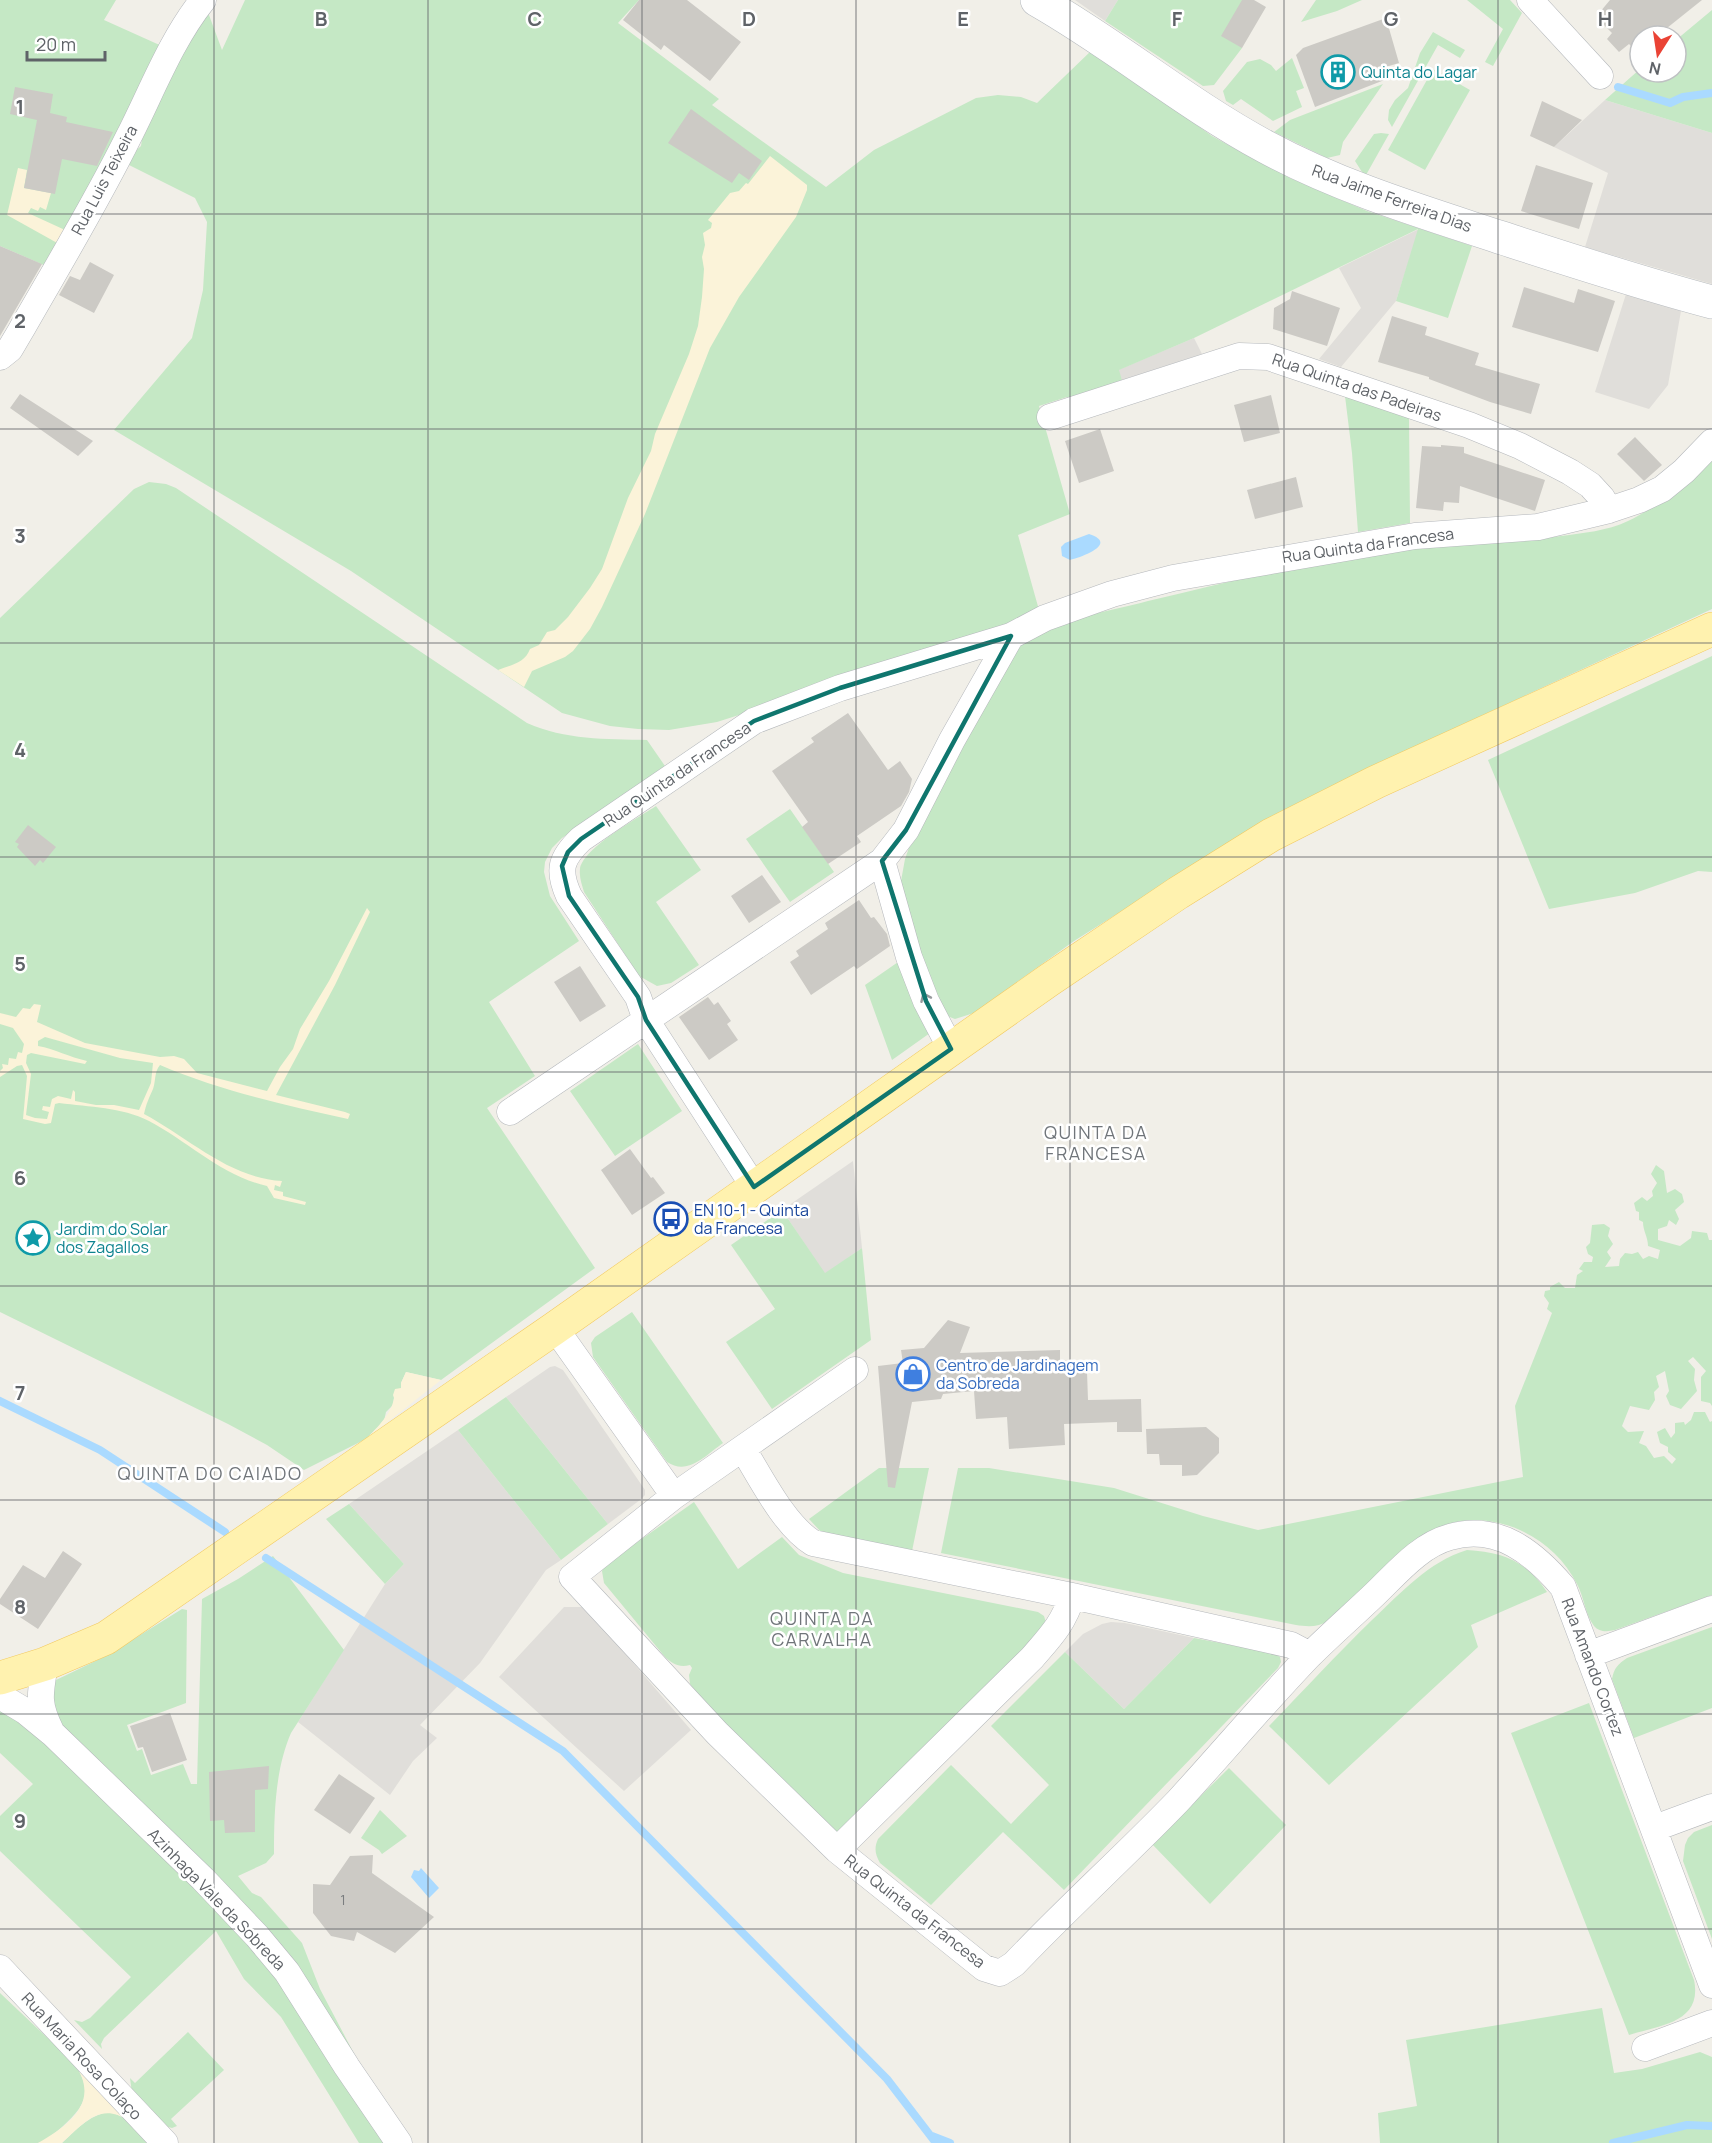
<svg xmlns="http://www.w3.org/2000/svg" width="1712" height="2143" viewBox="0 0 1712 2143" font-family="Manrope,sans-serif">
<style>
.industrial{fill:#e0deda}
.green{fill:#c5e8c5}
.sand{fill:#fbf3d9;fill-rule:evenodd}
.water{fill:#aadaff}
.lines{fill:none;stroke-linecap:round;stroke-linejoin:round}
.stream{stroke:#aadaff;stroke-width:8}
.building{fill:#cccac5}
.street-casing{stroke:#b5b8bc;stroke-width:27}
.secondary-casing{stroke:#b6babf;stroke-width:34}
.primary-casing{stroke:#f2c960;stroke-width:34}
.street{stroke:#fff;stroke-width:26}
.secondary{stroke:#fff;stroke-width:33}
.primary{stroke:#fff2af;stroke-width:33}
.oneway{stroke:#979a9d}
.marked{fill:none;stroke:#0f766e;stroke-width:4.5;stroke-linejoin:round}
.grid{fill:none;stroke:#5f6368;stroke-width:1.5;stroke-opacity:0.55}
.labels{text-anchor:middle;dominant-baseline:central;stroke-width:5;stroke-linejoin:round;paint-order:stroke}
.number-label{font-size:14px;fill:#7a7d7f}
.culture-label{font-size:16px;fill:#0d838f;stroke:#fff;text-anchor:start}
.street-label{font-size:16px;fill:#5f6368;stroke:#fff}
.transit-label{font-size:16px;fill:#164399;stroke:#fff;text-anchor:start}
.shop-label{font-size:16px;fill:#366cbe;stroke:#fff;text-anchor:start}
.neighbourhood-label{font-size:18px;letter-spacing:1.5px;fill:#70757a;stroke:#fff}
.grid-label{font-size:20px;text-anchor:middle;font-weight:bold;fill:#5f6368;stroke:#fff;stroke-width:5;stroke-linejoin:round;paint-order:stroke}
</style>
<rect width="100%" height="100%" fill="#f1efe8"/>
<path class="industrial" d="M1075,0H1118L1105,21Z
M1605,100L1712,133V284L1585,247L1608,173L1554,147Z
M1419,229L1396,301L1341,367L1319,359L1361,308L1339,268Z
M1626,294L1681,311L1668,385L1649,409L1595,392Z
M1194,338L1202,354L1122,380L1118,370Z
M853,1161L862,1248L825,1274L782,1210Z
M555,1366L563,1370L645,1490V1495L640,1500L608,1524L506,1397L550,1367Z
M458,1430L561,1560L546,1570L480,1663L420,1725L437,1738L413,1761L390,1795L298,1722L385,1584L404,1564L349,1504Z
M564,1607H585L691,1730L624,1791L499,1677Z
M1111,1622L1125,1623L1194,1638L1124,1709L1065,1652L1083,1634L1102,1624Z"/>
<path class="green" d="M0,0H116L104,20L164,47L46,266L0,246Z
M245,0H639L618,23L719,99L712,105L826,187L874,150L976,98L998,95L1021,97L1037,103L1092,50L1212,136L1250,157L1290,178L1367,211L1472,246L1448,318L1396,301L1418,229L1194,338L1119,370L1122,380L1068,401L1067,397L1039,406L1070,514L1018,535L1039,610L940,651L717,722L669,730L638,729L610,726L562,713L351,571L114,430L192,338L203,290L207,222L195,198L123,162L141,146L144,124L206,7L222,50Z
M1118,0H1242V48L1214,85L1203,86L1105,21Z
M1316,0H1362L1337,11L1301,22Z
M1467,0H1510L1522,13L1493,66L1485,62L1503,29Z
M1712,10V133L1605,100L1640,69V72H1676V40Z
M1433,32L1465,50L1460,58L1438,45L1392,127L1388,120L1389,110L1395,100L1408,88L1420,53Z
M1292,58L1304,88L1296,91L1302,107L1273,121L1241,99L1233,105L1226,101L1223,91L1247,62L1260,59L1271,65L1276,71Z
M1433,69L1470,90L1425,170L1388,150Z
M1383,84L1343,142L1340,155L1327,158L1274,132L1290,120Z
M1381,133L1389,134L1366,175L1362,172L1355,161L1374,134Z
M1345,396L1409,417L1410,523L1358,532L1352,453Z
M1712,446V609L1399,754L1265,821L1074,941L974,1013L955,1019L947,1016L934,999L901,881L905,859L911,842L1013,652C1049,619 1103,613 1148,601C1219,584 1290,566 1362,555C1428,546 1495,545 1561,536C1583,533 1607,531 1628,521C1662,506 1686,473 1712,446Z
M149,482L166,484L176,488L527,723C565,740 606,739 647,740L665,766L562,838L552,848L545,862L544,872L550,896L579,941L489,1002L535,1076L487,1108L595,1268L441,1380L406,1372L401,1383V1389L394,1398L393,1405L386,1412L384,1421L366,1439L304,1470L267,1445L228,1424L0,1312V618L134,489Z
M1712,656V872L1698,871L1635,893L1549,909L1488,760Z
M656,806L701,870L656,902L699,965L671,983L657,986L639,976L584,892C582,885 579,877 580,869C583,848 638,818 656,806Z
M790,809L834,872L790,902L746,839Z
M901,960L930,1033L892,1060L865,985Z
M638,1044L682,1111L615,1156L570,1091Z
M1656,1165L1664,1171L1667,1193L1675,1189L1682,1194L1684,1202L1675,1210L1679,1219L1676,1225L1669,1220L1667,1226L1658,1229V1240L1680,1246L1691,1238L1692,1231L1707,1233L1709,1240H1712V1406L1710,1403L1701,1401V1377L1706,1371L1693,1357L1688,1361L1695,1369L1694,1380L1697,1391L1681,1409L1670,1405L1666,1396L1669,1391L1665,1371L1656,1376L1659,1387L1654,1392L1655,1400L1649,1410L1630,1406L1622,1426L1628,1432L1644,1431L1639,1443L1646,1446L1654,1458L1664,1456L1672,1464L1676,1459L1668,1452V1447L1660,1443L1657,1432L1665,1428L1671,1438L1675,1433V1423L1684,1422L1685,1425L1691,1420L1694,1412H1705L1710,1422L1712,1421V1595L1615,1630C1607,1632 1599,1632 1594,1626C1585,1614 1584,1597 1577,1584C1558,1546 1519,1522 1478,1520C1424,1518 1386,1566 1351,1600C1341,1609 1332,1621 1319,1625C1311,1627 1303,1626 1296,1625L941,1553L958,1468H989L1114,1488L1203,1516L1258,1530L1523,1477L1515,1406L1552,1313L1547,1309L1549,1303L1544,1296L1545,1291L1550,1290V1287L1559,1282L1565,1288H1575L1577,1275L1583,1271L1579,1269L1584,1262H1592L1593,1257L1588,1254L1586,1247L1590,1243L1592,1225L1604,1224L1610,1228L1608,1236L1613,1244L1607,1252L1611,1258L1605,1267L1619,1266L1620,1259L1625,1253L1632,1254L1638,1252L1643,1259L1649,1256L1658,1259L1660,1250L1648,1246C1648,1237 1643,1231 1643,1222L1639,1220V1212L1636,1211L1634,1203L1642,1197L1647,1201L1653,1196L1652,1191L1657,1183L1651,1174Z
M782,1210L825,1273L862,1248L871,1340L772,1409L726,1342L775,1309L731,1245Z
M632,1312L723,1443C706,1455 688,1476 667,1462L593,1357L591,1343L595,1337Z
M506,1397L608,1524L561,1560L458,1430Z
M879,1468H929L911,1556L822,1533L809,1519Z
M694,1502L738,1569L782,1537L799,1555L843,1573L1038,1612L1044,1616L1047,1626L836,1834L722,1726L690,1684L689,1675L692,1668L690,1665C679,1668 673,1664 665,1657L604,1583L602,1571L605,1565Z
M349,1504L404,1564L385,1584L326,1519Z
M1467,1550C1503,1552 1526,1561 1547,1592L1471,1625L1478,1647L1329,1785L1269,1726C1303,1691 1336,1655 1372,1620C1401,1593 1428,1562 1467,1550Z
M273,1556L344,1650L291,1733C275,1770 274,1814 274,1854L266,1863L238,1876L252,1893L261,1897L302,1943L320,1989L359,2063L62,1730L48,1693L56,1680L108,1655L182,1609L187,1610L186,1703L127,1725L137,1751L142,1749L151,1775L183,1764L191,1784H197L202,1599L238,1579Z
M1712,1627V1708L1634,1738L1612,1679C1614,1668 1618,1664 1627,1658Z
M1194,1638L1273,1653L1280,1657L1281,1662L1278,1668L1064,1890L1003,1832L931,1905L880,1863C875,1854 874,1848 878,1839L951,1765L1011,1824L1049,1785L991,1726L1065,1652L1124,1709Z
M1589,1703L1694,1980C1703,2023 1659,2025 1629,2035L1511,1733Z
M0,1706L20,1717L197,1885L278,1977L387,2143H359L281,2017L244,1979L216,1931L104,2038L101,2044L102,2049L74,2020L82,2022L90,2018L131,1977L0,1851V1816L33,1784L0,1753Z
M1229,1768L1286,1825L1210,1904L1152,1844Z
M380,1810L407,1836L382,1854L379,1850L361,1838Z
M1712,1825V1939L1683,1861L1685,1845L1688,1838L1694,1832Z
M0,1993L74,2063C94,2092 85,2106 62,2127C55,2133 46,2141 38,2143C27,2143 11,2143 0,2143Z
M1602,2008L1614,2073L1642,2069L1700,2052L1712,2057V2143H1380L1378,2113L1417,2106L1406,2040Z
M188,2032L224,2070L171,2119L177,2126L172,2128L164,2126L132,2093L130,2078L135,2083Z
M108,2112C127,2115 137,2130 150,2143H62C76,2130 88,2116 108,2112Z"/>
<path class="sand" d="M770,156L807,185V190L796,217L739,297L710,348L645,514L602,607L590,629L573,651L565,657L532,671L524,687L498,670C511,665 525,663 530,649L539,645L547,632L555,630L568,617L590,588L602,569L628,498L651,451L655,434L689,354L698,326L702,297L704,269L702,257L705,245L703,233L711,228L712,223L708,220L730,193L739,191L746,183L748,184Z
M18,168L27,170L24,188L51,193L46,210L40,207L38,211L31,208L28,213L65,230L59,244L7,215Z
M367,908L370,912L335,985L276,1095L345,1112L350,1114L348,1119C284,1105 221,1091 160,1065C154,1072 156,1081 153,1089C149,1098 146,1104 144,1114C189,1138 229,1178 282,1181L280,1187L275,1185L274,1190L283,1192V1196L306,1202L305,1205L274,1198L267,1186C222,1176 189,1142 149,1121C121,1107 90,1107 59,1103L55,1104L51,1123L45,1124L23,1119L27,1076L22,1065L17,1066L0,1077V1071L3,1068L2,1064L8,1065L9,1058L16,1059L18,1052L22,1053L24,1044L13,1028L0,1024V1013L16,1017L23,1008L30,1009L34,1004L41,1005L37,1022L85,1043L160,1057L174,1056L184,1059L197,1073L267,1091L280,1067L293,1049L300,1029L329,981ZM45,1037L120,1058L153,1063L151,1083L139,1110L114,1105H96L75,1101V1092L73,1090L71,1099L58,1096L52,1099L50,1107L43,1106L42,1110L49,1112L47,1119L35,1118L26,1115L31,1074L26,1063L27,1055L31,1053L85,1064L87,1061C69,1057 55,1049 38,1046V1041Z
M406,1372L441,1380L366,1439C377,1428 392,1413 394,1398L393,1395L395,1389L401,1388V1383Z
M74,2063L129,2121C100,2101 83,2124 62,2143H38C71,2124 101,2101 74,2063Z"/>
<path class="water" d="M1089,534C1120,544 1079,558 1070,560L1062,556L1061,547L1065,543Z
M421,1868L439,1888L429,1898L411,1877L414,1870L419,1871Z"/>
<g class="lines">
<path class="stream" d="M1618,87L1670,103L1683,97L1712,93
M0,1401L100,1450L225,1532
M266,1558L563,1751L887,2079L936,2143
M932,2136L950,2143
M1613,2143L1687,2125L1712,2126"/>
</g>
<path class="building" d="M639,0H687L741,42L710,81L664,45L661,50L623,20Z
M1242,0H1254L1266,7L1242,48L1221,36Z
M1610,0H1702L1657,36H1640V55L1629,44L1619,52L1607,39L1612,33L1600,21L1605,17L1600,12Z
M1386,18L1399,63L1382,68L1387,79L1315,107L1296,55L1303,48Z
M15,87L53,94L50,113L67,117L66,122L113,132L97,166L62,159L55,194L24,188L37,120L10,114Z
M1542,101L1582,120L1554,147L1530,136Z
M691,109L762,161L749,180L739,173L732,183L668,143Z
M1536,165L1593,183L1579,229L1521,211Z
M0,246L42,264L0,336Z
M90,262L114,275L94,313L59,295L70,276L80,280Z
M1524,287L1574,303L1578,289L1615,301L1598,352L1512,327Z
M1292,291L1340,308L1327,346L1273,329L1274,308L1290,299Z
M1392,316L1427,327L1425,335L1479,353L1475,365L1540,384L1531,414L1490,402L1429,379V377L1378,362Z
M20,394L93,441L78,456L10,408Z
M1271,395L1280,433L1244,442L1234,405Z
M1100,429L1114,471L1079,483L1065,441Z
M1635,437L1662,465L1644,481L1617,454Z
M1441,445L1464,447V453L1545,480L1535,511L1460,486L1459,503L1444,502L1443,511L1416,508L1422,446L1441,447Z
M1296,477L1303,507L1255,519L1247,490Z
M848,713L888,770L900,761L912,779L909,792L901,806L857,836L861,842L828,864L802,827L808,822L772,771L814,742L811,738Z
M28,825L56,847L43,863L40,860L35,866L17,847L19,844L15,842Z
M762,875L781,902L749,923L731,896Z
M859,900L871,918L874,917L887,934L890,946L857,969L854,966L811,995L790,962L799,956L796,951L828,929L825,923Z
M580,966L606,1006L580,1022L554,982Z
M708,997L714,1005L718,1002L731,1021L727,1024L738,1040L709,1060L679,1017Z
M630,1149L651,1178L653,1177L665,1193L632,1215L601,1170Z
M948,1320L970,1327L960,1353L1060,1350V1360H1066L1067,1373L1087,1372L1088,1400L1141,1399L1142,1432H1117V1422L1064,1424L1065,1445L1009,1449L1007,1417L976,1419L974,1391L943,1394L941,1399L912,1402L895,1488L888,1487L878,1366L903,1363L901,1350L924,1348Z
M1206,1427L1219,1438V1453L1197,1475L1182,1476V1465H1160L1159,1454H1147L1146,1429Z
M63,1551L82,1564L38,1629L0,1604V1599L23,1565L45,1578Z
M170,1713L187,1760L152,1772L143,1747L138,1748L130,1726Z
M269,1766L268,1789L255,1790V1832L225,1833L224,1820L210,1821L209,1772Z
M339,1774L375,1798L350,1834L314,1810Z
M373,1855L372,1873L434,1917L395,1953L357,1932L354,1941L331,1936L313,1913V1884L330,1885L350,1856Z"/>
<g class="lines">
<defs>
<path id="street" d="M1530,0L1600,76
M0,357L10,349L20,332C57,267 96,203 129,136C152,91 171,40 203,0
M1050,417L1239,356L1268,357L1469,425L1520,446L1570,472L1590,485L1602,498L1609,510
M882,861L909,957L926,1001L951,1049
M510,1112L882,861L906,830L952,740L1011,636L1045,618L1112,594L1173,578L1415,536L1538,527L1609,510L1639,500L1662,489L1684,471L1712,442
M754,1187L646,1020L638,997L569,896C557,870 561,858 581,839L754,721L840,688L1011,636
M555,1328L674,1496
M855,1370L674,1496L572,1577L717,1733L837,1850L984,1968L1000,1973L1014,1964C1067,1908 1125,1856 1178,1801C1222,1753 1264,1703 1309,1656C1330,1635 1353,1615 1375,1594C1397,1573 1420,1545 1450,1537C1498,1523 1534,1553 1563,1587L1712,1985
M743,1449C761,1478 784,1525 813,1543L1072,1596L1291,1645L1310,1655
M1588,1655L1712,1609
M45,1664C40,1694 37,1703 51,1731
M0,1696L25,1711L53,1734L203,1879L257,1936L287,1972L347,2067L399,2143
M1655,1828L1712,1807
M837,1850L1032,1658C1050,1637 1064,1623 1072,1596
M0,1968L165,2143
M1645,2048L1712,2023"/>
<path id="secondary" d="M1037,0C1116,45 1186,104 1266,147C1340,187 1420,211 1499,237C1570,260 1640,283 1712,302"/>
<path id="primary" d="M0,1678L45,1664L106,1638L555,1328L1049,980L1178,893L1271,835L1376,782L1712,629"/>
</defs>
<use href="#street" class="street-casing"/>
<use href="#secondary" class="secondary-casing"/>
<use href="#primary" class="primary-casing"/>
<use href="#street" class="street"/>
<use href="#secondary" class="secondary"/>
<use href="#primary" class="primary"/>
</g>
<defs><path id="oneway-chevron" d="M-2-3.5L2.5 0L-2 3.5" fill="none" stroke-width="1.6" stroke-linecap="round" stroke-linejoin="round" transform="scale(1.5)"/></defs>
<use class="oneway" href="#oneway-chevron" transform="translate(925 997) rotate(-114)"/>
<path class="marked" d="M1011,636L906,830L882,861L926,1001L951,1049L754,1187L646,1020L638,997L569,896L562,866L568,852L581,839L754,721L840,688Z"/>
<path class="grid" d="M214,0V2143M428,0V2143M642,0V2143M856,0V2143M1070,0V2143M1284,0V2143M1498,0V2143M0,214H1712M0,429H1712M0,643H1712M0,857H1712M0,1072H1712M0,1286H1712M0,1500H1712M0,1714H1712M0,1929H1712"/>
<defs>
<symbol id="building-ring" viewBox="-11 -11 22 22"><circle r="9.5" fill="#fff" stroke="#0f9aa8" stroke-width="1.5"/><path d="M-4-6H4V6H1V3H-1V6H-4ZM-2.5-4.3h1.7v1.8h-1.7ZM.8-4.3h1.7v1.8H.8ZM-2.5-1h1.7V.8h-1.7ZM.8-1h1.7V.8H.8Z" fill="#0f9aa8"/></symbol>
<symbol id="bus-ring" viewBox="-11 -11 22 22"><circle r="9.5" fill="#fff" stroke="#1a4fb4" stroke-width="1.5"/><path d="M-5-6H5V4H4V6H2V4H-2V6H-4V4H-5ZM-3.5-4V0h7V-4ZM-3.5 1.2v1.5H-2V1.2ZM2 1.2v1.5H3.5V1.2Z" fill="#1a4fb4"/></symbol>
<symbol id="sight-ring" viewBox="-11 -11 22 22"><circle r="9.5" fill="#fff" stroke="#0f9aa8" stroke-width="1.5"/><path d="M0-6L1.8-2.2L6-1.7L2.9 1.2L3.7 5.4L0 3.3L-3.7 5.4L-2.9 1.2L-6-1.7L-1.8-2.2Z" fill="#0f9aa8"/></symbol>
<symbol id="shop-ring" viewBox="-11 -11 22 22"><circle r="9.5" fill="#fff" stroke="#3f7fe0" stroke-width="1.5"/><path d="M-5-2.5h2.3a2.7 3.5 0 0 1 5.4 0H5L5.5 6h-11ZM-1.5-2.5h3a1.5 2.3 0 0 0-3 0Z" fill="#3f7fe0"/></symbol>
</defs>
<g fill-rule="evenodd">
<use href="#building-ring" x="1319" y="53" width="38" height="38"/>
<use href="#bus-ring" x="652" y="1200" width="38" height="38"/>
<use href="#sight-ring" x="14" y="1219" width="38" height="38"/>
<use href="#shop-ring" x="894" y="1355" width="38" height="38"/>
</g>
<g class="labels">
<g class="number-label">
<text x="343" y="1899">1</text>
</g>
<g class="culture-label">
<text x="1361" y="72">Quinta do Lagar</text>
<text x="56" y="1229">Jardim do Solar<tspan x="56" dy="18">dos Zagallos</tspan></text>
</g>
<g class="street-label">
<text transform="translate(104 180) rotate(-62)">Rua Luis Teixeira</text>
<text transform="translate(1392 198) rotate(20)">Rua Jaime Ferreira Dias</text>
<text transform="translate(1357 387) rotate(19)">Rua Quinta das Padeiras</text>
<text transform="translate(1368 545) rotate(-8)">Rua Quinta da Francesa</text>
<text transform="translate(677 774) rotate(-34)">Rua Quinta da Francesa</text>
<text transform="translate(1593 1667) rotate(69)">Rua Amando Cortez</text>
<text transform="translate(217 1899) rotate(46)">Azinhaga Vale da Sobreda</text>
<text transform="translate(915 1911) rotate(38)">Rua Quinta da Francesa</text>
<text transform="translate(82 2056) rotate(47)">Rua Maria Rosa Colaço</text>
</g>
<g class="transit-label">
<text x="694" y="1210">EN 10-1 - Quinta<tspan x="694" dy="18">da Francesa</tspan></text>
</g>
<g class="shop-label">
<text x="936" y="1365">Centro de Jardinagem<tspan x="936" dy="18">da Sobreda</tspan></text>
</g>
<g class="neighbourhood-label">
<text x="1096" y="1132">QUINTA DA<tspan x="1096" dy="21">FRANCESA</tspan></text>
<text x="210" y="1473">QUINTA DO CAIADO</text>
<text x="822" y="1618">QUINTA DA<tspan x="822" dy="21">CARVALHA</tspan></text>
</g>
</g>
<g class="grid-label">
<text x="321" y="26">B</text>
<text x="535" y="26">C</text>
<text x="749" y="26">D</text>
<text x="963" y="26">E</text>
<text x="1177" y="26">F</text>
<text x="1391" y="26">G</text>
<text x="1605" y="26">H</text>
<text x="20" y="114">1</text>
<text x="20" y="328">2</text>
<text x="20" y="543">3</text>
<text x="20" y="757">4</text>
<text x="20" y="971">5</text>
<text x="20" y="1185">6</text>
<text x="20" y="1400">7</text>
<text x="20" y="1614">8</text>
<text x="20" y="1828">9</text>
</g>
<g transform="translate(1658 54) rotate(192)"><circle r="28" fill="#ffffff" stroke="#bfc1c3" stroke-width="1.5"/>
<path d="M0-4.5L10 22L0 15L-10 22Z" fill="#ea4335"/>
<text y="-9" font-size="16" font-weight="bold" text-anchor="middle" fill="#5f6368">N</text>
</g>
<path d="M27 51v9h78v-9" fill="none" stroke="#5f6368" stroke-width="3"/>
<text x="36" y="51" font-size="18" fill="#5f6368" stroke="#ffffff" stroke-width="4.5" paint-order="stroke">20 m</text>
</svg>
